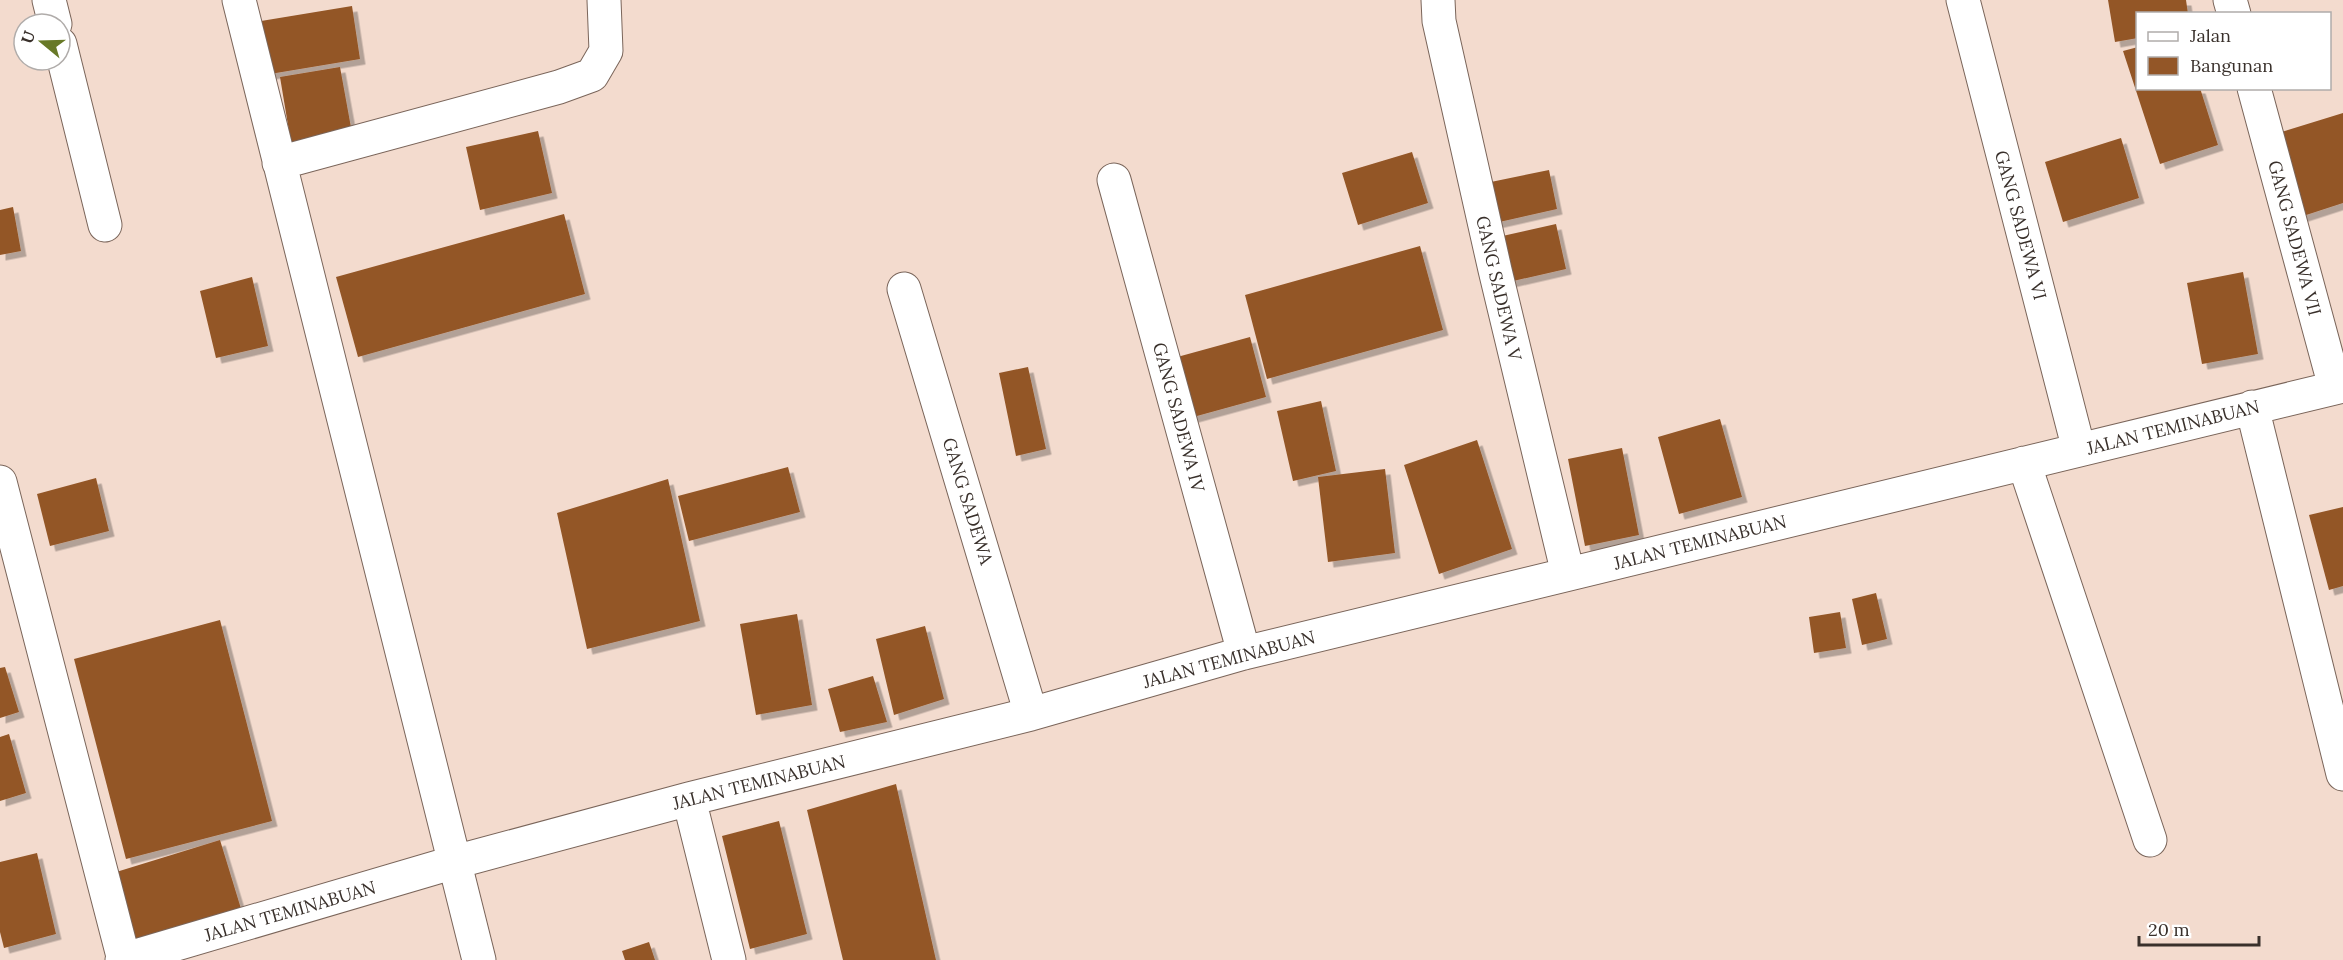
<svg xmlns="http://www.w3.org/2000/svg" width="2343" height="960" viewBox="0 0 2343 960" font-family="Lora,serif">
<style>
.building{fill:#935627;filter:url(#shadow)}
.lines{fill:none;stroke-linecap:round;stroke-linejoin:round}
.street-casing{stroke:#7a655a;stroke-width:35}
.street{stroke:#fff;stroke-width:33}
.labels{text-anchor:middle;dominant-baseline:central;stroke-width:6;stroke-linejoin:round;paint-order:stroke}
.street-label{font-size:18px;fill:#39302b;stroke:#fff}
</style>
<defs>
<filter id="shadow"><feDropShadow dx="5.5" dy="5.5" stdDeviation="0" flood-color="#0004"/></filter>
</defs>
<rect width="100%" height="100%" fill="#f3dbce"/>
<path class="building" d="M2108,0H2186L2188,14H2138V38L2115,42Z
M352,6L360,59L264,75L255,22Z
M2138,47V88H2200L2218,145L2160,164L2123,51Z
M340,67L352,133L291,143L280,77Z
M2343,113V203L2300,217L2275,134Z
M538,131L552,193L480,210L466,147Z
M2121,138L2139,198L2063,222L2045,162Z
M1412,152L1428,203L1358,225L1342,173Z
M1549,170L1557,209L1495,223L1486,183Z
M13,207L21,251L0,255V210Z
M564,214L585,294L358,357L336,277Z
M1556,224L1566,269L1509,282L1498,237Z
M1420,246L1443,330L1267,379L1245,295Z
M2243,272L2258,354L2202,364L2187,283Z
M252,277L268,346L216,358L200,291Z
M1250,337L1266,397L1186,419L1170,359Z
M1028,367L1046,449L1016,456L999,373Z
M1321,401L1336,471L1293,481L1277,411Z
M1720,419L1742,497L1679,514L1658,437Z
M1477,440L1512,549L1439,574L1404,465Z
M1622,448L1639,535L1585,546L1568,459Z
M788,467L800,512L689,541L678,496Z
M1385,469L1395,553L1328,562L1318,477Z
M96,478L109,531L50,546L37,494Z
M668,479L700,621L587,649L557,513Z
M2343,507V586L2329,590L2309,515Z
M1876,593L1887,639L1862,645L1852,599Z
M1840,612L1846,648L1814,653L1809,617Z
M797,614L812,705L756,715L740,624Z
M220,620L272,821L126,859L74,659Z
M925,626L944,699L894,715L876,639Z
M5,667L19,712L0,718V668Z
M873,676L887,722L840,732L828,689Z
M9,734L26,793L0,801V737Z
M896,784L936,960H843L807,810Z
M779,821L807,934L750,949L722,836Z
M220,840L242,912L135,945L113,873Z
M37,853L56,934L4,948L0,932V862Z
M649,942L655,960H625L622,951Z"/>
<g class="lines">
<defs>
<path id="street" d="M49,0L55,24
M239,0L479,960
M1438,0L1439,21L1495,270L1568,574
M1963,0L2079,450
M2230,0L2234,14
M60,44L105,225
M2254,88L2335,387
M279,163L559,87L592,75L606,51L604,0
M1114,180L1244,653
M904,289L1031,714
M2252,407L2343,774
M2024,463L2150,840
M0,482L124,960
M689,799L729,960
M122,960L455,862L689,799L1031,714L1244,653L2343,386"/>
</defs>
<use href="#street" class="street-casing"/>
<use href="#street" class="street"/>
</g>
<g class="labels">
<g class="street-label">
<text transform="translate(2021 225) rotate(75)">GANG SADEWA VI</text>
<text transform="translate(2295 238) rotate(75)">GANG SADEWA VII</text>
<text transform="translate(1499 288) rotate(77)">GANG SADEWA V</text>
<text transform="translate(1179 417) rotate(75)">GANG SADEWA IV</text>
<text transform="translate(2173 427) rotate(-14)">JALAN TEMINABUAN</text>
<text transform="translate(968 501) rotate(73)">GANG SADEWA</text>
<text transform="translate(1700 542) rotate(-14)">JALAN TEMINABUAN</text>
<text transform="translate(1229 659) rotate(-15)">JALAN TEMINABUAN</text>
<text transform="translate(759 782) rotate(-14)">JALAN TEMINABUAN</text>
<text transform="translate(290 911) rotate(-16)">JALAN TEMINABUAN</text>
</g>
</g>
<rect x="2136" y="12" width="195" height="78" fill="#ffffff" stroke="#b0acaa" stroke-width="1.5"/>
<rect x="2148" y="32" width="30" height="9" fill="#ffffff" stroke="#b0acaa" stroke-width="1.5"/>
<text x="2190" y="42" font-size="18" fill="#39302b">Jalan</text>
<rect x="2148" y="57" width="30" height="18" fill="#935627" stroke="#b0acaa" stroke-width="1.5"/>
<text x="2190" y="72" font-size="18" fill="#39302b">Bangunan</text>
<g transform="translate(42 42) rotate(289)"><circle r="28" fill="#ffffff" stroke="#b0acaa" stroke-width="1.5"/>
<path d="M0-4.5L10 22L0 15L-10 22Z" fill="#687927"/>
<text y="-9" font-size="16" font-weight="bold" text-anchor="middle" fill="#39302b">U</text>
</g>
<path d="M2139 936v9h120v-9" fill="none" stroke="#39302b" stroke-width="3"/>
<text x="2148" y="936" font-size="18" fill="#39302b" stroke="#ffffff" stroke-width="4.5" paint-order="stroke">20 m</text>
</svg>
